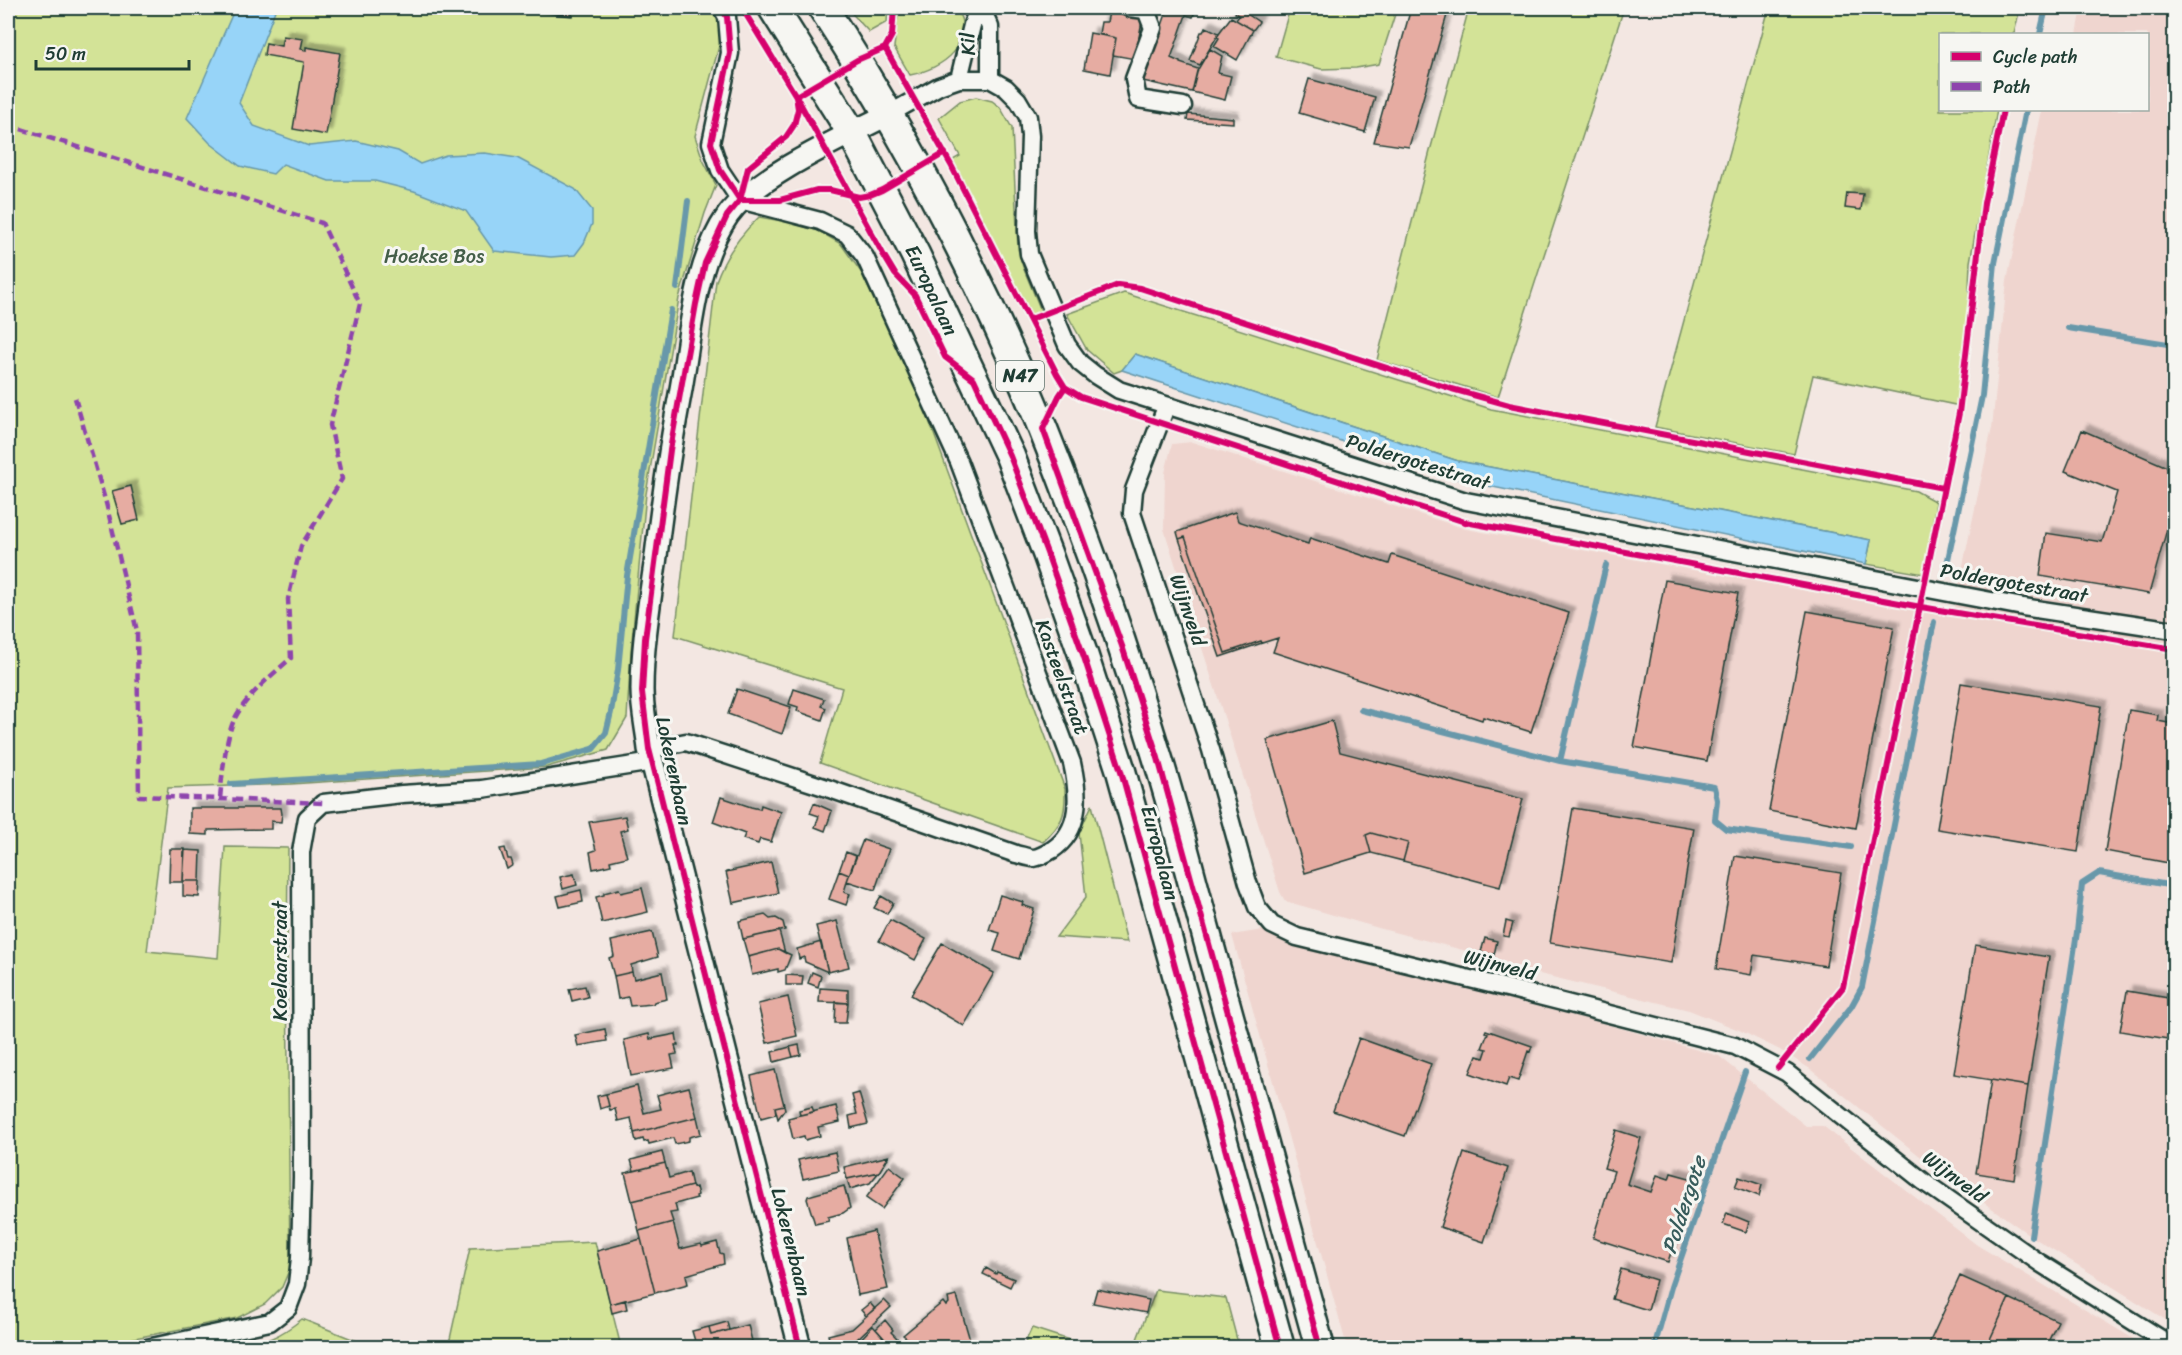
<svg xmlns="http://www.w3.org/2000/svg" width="2182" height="1355" viewBox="0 0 2182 1355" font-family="Sriracha,sans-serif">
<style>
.built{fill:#efd5cf}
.green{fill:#d3e397;stroke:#799066;stroke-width:1.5}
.water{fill:#97d4f8;stroke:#6798aa;stroke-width:1.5}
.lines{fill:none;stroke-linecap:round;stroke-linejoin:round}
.stream{stroke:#6798aa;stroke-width:6}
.building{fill:#e6aca2;stroke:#1f3d34;stroke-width:1.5;filter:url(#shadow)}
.minor-casing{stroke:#1f3d34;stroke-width:21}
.tertiary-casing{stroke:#1f3d34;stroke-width:26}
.trunk-casing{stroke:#1f3d34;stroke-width:33}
.minor{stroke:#f6f6f2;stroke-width:16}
.tertiary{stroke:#f6f6f2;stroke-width:21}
.trunk{stroke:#f6f6f2;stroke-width:28}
.quiet{stroke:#8e44ad;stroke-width:4.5;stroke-dasharray:9 4.5;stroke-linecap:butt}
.cycleway-casing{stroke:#f6f6f2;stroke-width:10}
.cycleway{stroke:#d6006c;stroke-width:6}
.labels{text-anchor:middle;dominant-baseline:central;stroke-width:6;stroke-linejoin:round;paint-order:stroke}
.shield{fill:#f6f6f2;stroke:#60746d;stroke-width:1.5}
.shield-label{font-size:18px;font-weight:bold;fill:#1f3d34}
.street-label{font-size:20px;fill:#1f3d34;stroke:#f6f6f2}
.park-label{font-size:20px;fill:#435e48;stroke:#f6f6f2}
.water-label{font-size:21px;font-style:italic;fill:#375b5b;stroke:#f6f6f2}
</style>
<defs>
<filter id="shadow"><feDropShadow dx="5.5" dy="-5.5" stdDeviation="1.5" flood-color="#0004"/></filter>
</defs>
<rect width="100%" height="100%" fill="#f3e7e2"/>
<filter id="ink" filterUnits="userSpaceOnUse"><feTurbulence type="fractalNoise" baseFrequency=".0167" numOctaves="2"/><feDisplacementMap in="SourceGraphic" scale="12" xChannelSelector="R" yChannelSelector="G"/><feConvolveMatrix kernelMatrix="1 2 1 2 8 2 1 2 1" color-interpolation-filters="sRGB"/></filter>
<g filter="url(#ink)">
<path class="built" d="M2082,8H2174V1325L2031,1236L1935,1168L1812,1070L1780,1050L1739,1030L1689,1010L1511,967L1505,961L1382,929L1285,901L1280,892L1164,529L1165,473L1172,444L1192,442L1466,529L1952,617L1992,428L2007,281L2042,110H2148V34H2077Z
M1263,930L1290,944L1591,1020L1719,1056L1806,1126H1823L1977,1245L2147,1347H1347L1232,935Z"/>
<path class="green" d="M8,8H715L723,31L695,136L703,160L716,185L705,213L679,298L646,494L631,651L627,718L608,750L547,767L291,784L168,788L147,951L218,958L225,847L288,848L287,965L290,1268L282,1287L265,1304L237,1318L89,1347H8Z
M847,8H888L887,22L869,32Z
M899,8H956C978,43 943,69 910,75L894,47Z
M1290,8H1397L1379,64L1356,68L1321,69L1276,57Z
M1469,8H1624L1498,397L1377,360L1430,151Z
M1769,8H2020L2014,34H1940V110H1997L1970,262L1967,339L1960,406L1813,375L1794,454L1655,427Z
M976,97L992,101L1000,107L1012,128L1018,249L1023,267L1042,313L1030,314L953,160L960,156L939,118L960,101Z
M759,217L788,222L819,231L841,244L861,272L917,388L1065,789C1066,816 1062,824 1043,842L820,763L842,688L675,636L716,281C725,256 740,235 759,217Z
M1124,293L1491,409L1916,491L1936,502L1924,574L1866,564L1871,540L1458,461L1135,354L1122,370L1114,373L1087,350L1067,314Z
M1092,805L1127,942L1056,937L1086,897L1079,833Z
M595,1242L621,1347L448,1348L470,1248Z
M1156,1290L1226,1298L1239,1347H1134Z
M302,1319L372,1347H237C266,1342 278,1338 302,1319Z
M1032,1328L1091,1347H1023Z"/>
<path class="water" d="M235,8H276L239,103L254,126L309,146L356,141L398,151L420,164L446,155L485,153L517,158L575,189L592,210V224L584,243L575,255L551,257L494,251L466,211L414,191L375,181H329L283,164L273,174L240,166L210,143L187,118Z
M1135,354L1458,461L1871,540L1866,564L1464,481L1122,370Z"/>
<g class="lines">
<path class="stream" d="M2040,34L2046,8
M677,288L688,201
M2068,328L2174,345
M1945,574L1982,396L1995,263L2026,110
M1361,710L1560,761L1714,787L1717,800L1715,820L1726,829L1851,847
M1560,761L1606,565
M231,784L541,764L593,749L606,733L611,712L618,670L627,576L671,310
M1810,1059L1851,1007L1862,987L1934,622
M2031,1236L2077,932L2082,884L2099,873L2174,886
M1654,1348L1671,1287L1745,1072"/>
</g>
<path class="building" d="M512,8H573L572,16L512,9Z
M1090,8H1103L1133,13L1138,16L1142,21L1135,59L1113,55L1116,38L1099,34L1101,22H1107L1109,12Z
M1168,8H1196L1193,17L1186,15L1171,58L1180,62V63L1198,69L1192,92L1143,81Z
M1238,8L1259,22L1253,30L1236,20L1239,16L1235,13Z
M1411,8H1449L1409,147L1374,142Z
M1231,17L1253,30L1237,60L1214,46L1219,38L1217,37L1219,33Z
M1206,27L1219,33L1200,65L1190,61L1201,32H1203Z
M1090,33L1116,38L1110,74L1084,69Z
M283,36L303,39L301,49L306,50V47L340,53L326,135L293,129L304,62L264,55L266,43L281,46Z
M1210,49L1222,56L1218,73L1231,76L1225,100L1192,92L1197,71Z
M1309,79L1375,97L1365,132L1299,113Z
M1188,114L1233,118V123L1187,120Z
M1847,193L1863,194L1861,210L1845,208Z
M2174,277V313L2169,312Z
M2082,430L2174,470V504L2149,594L2040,576L2046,533L2102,542L2117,492L2065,471Z
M131,486L139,520L122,524L112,491Z
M1235,512L1238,521L1308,544L1310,538L1389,564L1392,555L1569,613L1531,732L1483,717L1482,720L1273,652L1278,638L1262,643L1261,641L1225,653L1185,537L1179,539L1177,532Z
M1185,537L1225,653L1261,641L1262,643L1220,657L1179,539Z
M1665,580L1738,593L1707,761L1634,747Z
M1807,611L1894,627L1856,828L1769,811Z
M1961,683L2101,706L2078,852L1937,829Z
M737,689L791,707L782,734L728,714Z
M794,689L824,699L821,706L826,708L822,720L797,711L798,707L789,704Z
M2129,710L2158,715L2157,721L2174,724V864L2105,851Z
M1332,721L1340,752L1523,799L1500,887L1403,861L1408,843L1371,833L1366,835L1371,853L1305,873L1267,740Z
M721,797L751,807L760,809L761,805L781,812L771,842L760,839L758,844L743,839L745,834L713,822Z
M814,803L832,811L825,831L815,827L819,816L810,813Z
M190,808H281L282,814L281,822L271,821V829L208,830V835L190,834Z
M1573,808L1694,828L1671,963L1550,943Z
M625,816L628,829L620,831L627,857L610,861L611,865L593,869L590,852L596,850L589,822Z
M1371,833L1408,843L1403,861L1371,853L1366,835Z
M863,840L889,849L875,890L847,881Z
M505,848L508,859H511L513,865L507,869L500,849Z
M170,849H185L183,882H169Z
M184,850L201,851L200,881H183Z
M846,852L856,856L849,875L839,871Z
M1735,856L1841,873L1826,966L1754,955L1751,975L1716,969Z
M771,862L778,893L733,903L726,872Z
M839,871L849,875L844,892L850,894L846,905L829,899Z
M574,874L577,885L563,889L560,877Z
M183,881H200L199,897L183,896Z
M642,888L648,912L602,923L596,897L604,895V893L619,889L621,893Z
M581,890L583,902L560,907L557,896Z
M1000,895L1023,902L1022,905L1034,909L1019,959L994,951L1000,933L989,930Z
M881,896L893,903L887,914L874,908Z
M765,915L770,919L776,918L783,922L785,930L743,939L739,921Z
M890,920L926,939L915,960L879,941Z
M837,921L849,967L828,972L816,926Z
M1506,921L1513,923L1509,937L1503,936Z
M779,931L785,953L778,949L748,957L743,939Z
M652,932L658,957L631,965L632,972L614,976L609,958L614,956L611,941Z
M1485,938L1497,941L1494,955L1481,952Z
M821,942L828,972L805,962L804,957L799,959L797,949Z
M942,943L994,973L964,1026L911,995Z
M1975,945L2049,957L2028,1086L1954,1074Z
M778,949L791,955L785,970L778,972V969L752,975L748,957Z
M632,972L634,979L662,972L667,999L654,1002L653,1004L630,1006L628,997L618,999L614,976Z
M812,972L821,976L818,987L808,983Z
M786,975L803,976L802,985H786Z
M585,986L588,997L572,1001L569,989Z
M820,988L848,990V1003L819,1002Z
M2127,991L2174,999V1040L2120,1031Z
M788,997L797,1036L767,1043L758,1004Z
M836,1002L848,1003L846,1023H835Z
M605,1029L607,1041L578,1046L575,1035Z
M1486,1030L1532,1046L1530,1052L1528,1051L1518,1081L1509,1078L1506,1086L1470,1073L1477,1056L1484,1058L1487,1049L1482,1048L1488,1033L1485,1032Z
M649,1034L650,1039L676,1034L678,1045H675L677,1054L671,1055L674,1068L631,1076L624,1040Z
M1359,1038L1431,1064L1405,1136L1333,1111Z
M799,1045L801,1055L793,1057L790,1047Z
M790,1047L793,1057L774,1062L772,1052Z
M775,1070L784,1105L775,1107L776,1114L761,1118L751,1076Z
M1991,1080L2028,1086L2014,1179L1976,1173Z
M637,1086L644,1113L661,1109L657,1095L689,1087L697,1117L634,1133L631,1118L618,1121L615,1109L610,1110L606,1094Z
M859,1093L868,1124L851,1128L849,1116L857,1114L852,1095Z
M606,1094L609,1106L600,1109L597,1096Z
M784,1105L785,1109L778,1119L775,1107Z
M836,1106L840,1122L818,1127L820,1136L805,1140L804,1136L793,1139L788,1118Z
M812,1107L814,1112L800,1115L799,1110Z
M697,1117L701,1134L689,1137V1141L675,1144L673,1138L649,1144L648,1141L644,1142L643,1139L636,1141L634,1133Z
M1616,1130L1641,1138L1627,1184L1651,1192L1657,1175L1669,1179L1671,1173L1693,1179L1668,1262L1593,1238L1614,1171L1604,1168Z
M662,1152L665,1163L634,1171L631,1160Z
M835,1152L839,1171L803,1179L798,1160Z
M1464,1153L1508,1168L1484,1242L1440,1227Z
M889,1156L879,1172L847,1179L844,1167Z
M665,1163L669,1178L689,1172L692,1186L632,1201L625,1173Z
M889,1166L905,1178L882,1209L866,1198Z
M879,1172L870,1183L850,1189L847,1179Z
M1739,1177L1762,1185L1759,1196L1735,1187Z
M692,1186L693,1188L696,1187L698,1195L696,1196L697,1198L675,1204L677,1212L670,1213L673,1222L639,1231L632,1201Z
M844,1186L850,1208L843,1213L828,1217L829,1221L815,1224L807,1199L808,1196Z
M1727,1213L1749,1222L1746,1232L1723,1224Z
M673,1222L680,1249L701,1244L702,1246L717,1242L720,1253L723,1254L724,1264L686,1275L688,1284L655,1293L639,1231Z
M874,1231L888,1289L858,1295L847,1238Z
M641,1239L655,1293L610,1304L597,1251Z
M986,1268L996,1274L997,1272L1014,1279L1010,1287L983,1274Z
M1621,1269L1656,1280L1648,1310L1612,1299Z
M1960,1276L2009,1298L1986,1348H1927Z
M1097,1289L1149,1300L1146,1313L1093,1303Z
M957,1296L970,1340L940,1348H908V1339L903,1335L943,1302L946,1306L949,1303L948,1298Z
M2009,1298L2058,1321L2045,1348H1986Z
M625,1300L627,1309L612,1313L610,1304Z
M884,1300L891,1307L856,1340L857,1343L841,1348H832L828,1335L852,1329Z
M870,1303L875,1309L866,1316L861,1310Z
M885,1320L893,1330L891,1332L897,1338L890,1345L876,1329Z
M727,1322L729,1330L711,1335L709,1327Z
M748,1325L752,1341L725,1348H697L692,1331L709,1327L711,1335Z
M873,1326L891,1346L890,1348H873L877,1344L873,1340L865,1348H841L857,1343Z
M752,1341L754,1348H727L726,1347Z"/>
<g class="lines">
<defs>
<path id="minor" d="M975,8L986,18L990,27V79
M1129,8L1146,10L1153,28L1134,79L1138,99L1183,106
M959,79L972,25L977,11
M889,114L939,86L959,79H990L1006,88L1018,100L1028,117L1030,136L1027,231L1029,254L1067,345L1080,363L1095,375L1119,390L1466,501L2023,607L2174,630
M1166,407L1134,490L1132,513L1211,750L1248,883L1257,907L1272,925L1297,937L1511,989L1735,1046L1787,1073L1924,1182L2040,1263L2166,1342L2172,1348
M649,749L686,742L824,787L1016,854C1021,855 1029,858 1034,858C1040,857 1047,853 1052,850C1082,830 1079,794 1072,763L959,462L865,257L847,234L820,221L740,200L720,170L711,143L730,53L727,17L722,8
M147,1348L270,1322L288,1308L297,1284L300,1258L302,1177L301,852L307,818L323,803L402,794L482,789L653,762"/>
<path id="tertiary" d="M800,1348L649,749C647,730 642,709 642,690C642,648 649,606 655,564C662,505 670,447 681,389C691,332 694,264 728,215C756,176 844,137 889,114"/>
<g id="trunk">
<path id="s1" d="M773,8L852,133L915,254L1010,456L1047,553L1084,657L1121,771L1280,1348"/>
<path d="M823,8C909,140 983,283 1043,429C1086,536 1124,646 1157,756C1177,820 1193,886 1211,951C1247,1083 1284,1215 1320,1348"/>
</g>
</defs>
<use href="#minor" class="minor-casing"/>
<use href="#tertiary" class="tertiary-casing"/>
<use href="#trunk" class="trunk-casing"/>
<use href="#minor" class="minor"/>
<use href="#tertiary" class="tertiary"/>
<use href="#trunk" class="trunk"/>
<path class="quiet" d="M8,125L322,223L360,304L330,425L342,479L301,546L288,599L291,658C272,675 245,697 234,720C225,740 222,777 220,799
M75,398L106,503L137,631L139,796L323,803"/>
<defs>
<path id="cycleway" d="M722,8L727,17L730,53L711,143L720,170L740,200L727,216L705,263L696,304L670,450L645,639L642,692L649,749L800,1348
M742,8L796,96L883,254L895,274L915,295L945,357L974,379L1010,456L1047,553L1084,657L1121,771L1280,1348
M894,8L892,35L885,48L951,165L1057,374L1065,387L1081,397L1465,522L1921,607L2174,649
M885,48L857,60L796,96L798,109L794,125L786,137L748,168L740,200H780L817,190H830L859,197L870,195L882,190L945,153
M1031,319L1118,285L1140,288L1452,389L1509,405L1943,488
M1065,387L1059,396L1043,429L1122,646L1158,758L1320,1348
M1778,1068L1843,987L1959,413L1984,203L2003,110"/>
</defs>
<use href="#cycleway" class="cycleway-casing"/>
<use href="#cycleway" class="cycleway"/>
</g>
</g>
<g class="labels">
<rect class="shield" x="996" y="361" width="48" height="30" rx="4.5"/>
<g class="shield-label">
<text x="1020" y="376">N47</text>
</g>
<g class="street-label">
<text transform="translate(968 44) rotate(-93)">Kil</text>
<text stroke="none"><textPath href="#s1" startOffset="324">Europalaan</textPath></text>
<text transform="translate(1418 462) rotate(17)">Poldergotestraat</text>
<text transform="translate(2014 583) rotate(10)">Poldergotestraat</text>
<text transform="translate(1188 610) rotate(71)">Wijnveld</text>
<text transform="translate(1062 677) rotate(70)">Kasteelstraat</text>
<text transform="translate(674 771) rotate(78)">Lokerenbaan</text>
<text transform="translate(1160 853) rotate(75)">Europalaan</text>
<text transform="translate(280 961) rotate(-90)">Koelaarstraat</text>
<text transform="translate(1500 965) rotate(14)">Wijnveld</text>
<text transform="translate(1955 1177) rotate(36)">Wijnveld</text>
<text transform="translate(791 1242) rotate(76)">Lokerenbaan</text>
</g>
<g class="park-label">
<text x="434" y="256">Hoekse Bos</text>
</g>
<g class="water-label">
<text transform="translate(1684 1205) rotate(-72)">Poldergote</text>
</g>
</g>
<rect width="2182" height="1355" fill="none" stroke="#f6f6f2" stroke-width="30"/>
<rect x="15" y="15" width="2152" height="1325" fill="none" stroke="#1f3d34" stroke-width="2" filter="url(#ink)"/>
<rect x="1939" y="33" width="210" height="78" fill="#f6f6f2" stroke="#a0aca6" stroke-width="1.5"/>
<rect x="1951" y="52" width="30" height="9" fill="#d6006c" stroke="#a0aca6" stroke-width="1.5"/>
<text x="1993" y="63" font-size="18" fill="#1f3d34">Cycle path</text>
<rect x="1951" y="82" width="30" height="9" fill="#8e44ad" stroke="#a0aca6" stroke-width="1.5"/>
<text x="1993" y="93" font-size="18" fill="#1f3d34">Path</text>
<path d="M36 60v9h153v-9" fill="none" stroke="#1f3d34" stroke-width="3"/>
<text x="45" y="60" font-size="18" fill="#1f3d34" stroke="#f6f6f2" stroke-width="4.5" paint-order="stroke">50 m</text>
</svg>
